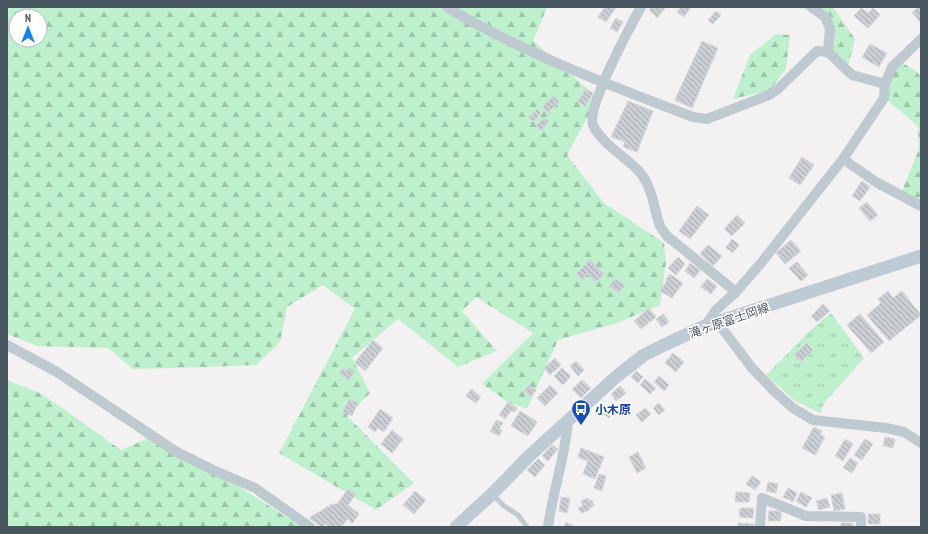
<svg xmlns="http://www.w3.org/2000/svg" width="928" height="534" viewBox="0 0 928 534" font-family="'PT Sans Narrow','Noto Sans JP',sans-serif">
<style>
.grass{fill:url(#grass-tufts)}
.forest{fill:url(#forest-firs);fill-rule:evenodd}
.building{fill:url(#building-back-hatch);stroke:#d5d7dc}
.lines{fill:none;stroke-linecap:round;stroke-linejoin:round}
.lane{stroke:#bec9d0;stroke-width:5}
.street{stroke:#bec9d0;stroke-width:10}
.secondary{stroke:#becbd4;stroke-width:13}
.labels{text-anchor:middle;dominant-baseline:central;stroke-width:3;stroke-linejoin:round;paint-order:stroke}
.street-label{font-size:12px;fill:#48565f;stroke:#fff}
.transit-label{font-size:12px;font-weight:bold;fill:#164399;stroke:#fff;text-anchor:start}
</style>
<defs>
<pattern id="grass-tufts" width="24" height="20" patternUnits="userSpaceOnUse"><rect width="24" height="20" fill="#bff0ce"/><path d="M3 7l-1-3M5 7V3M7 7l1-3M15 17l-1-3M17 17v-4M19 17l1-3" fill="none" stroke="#9dc5aa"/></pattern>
<pattern id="forest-firs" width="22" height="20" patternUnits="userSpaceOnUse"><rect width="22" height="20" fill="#bff0ce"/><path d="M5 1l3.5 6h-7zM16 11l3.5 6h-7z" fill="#9dc5aa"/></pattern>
<pattern id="building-back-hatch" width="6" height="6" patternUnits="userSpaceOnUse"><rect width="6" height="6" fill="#cbced3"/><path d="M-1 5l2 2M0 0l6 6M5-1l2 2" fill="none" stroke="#a7aaae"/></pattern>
</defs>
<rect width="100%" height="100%" fill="#f3f1f1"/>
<path class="grass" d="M831,313L864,358L825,402L820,413L794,400L766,375L813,328Z"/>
<path class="forest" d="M7,7H547L533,41L598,98L567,155L604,203L664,243L666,262L660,305L617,323L558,340L527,409L508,402L482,384L533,333L476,297L462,311L497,351L458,367L398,319L352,358L370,393L347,416L414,483L376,510L279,453L355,309L323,285L287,307L280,342L256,365L208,367L133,369L108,348L37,346L7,334ZM16,16H40V40H16Z
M793,7H833L835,10L855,39L848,66L833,51L818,12Z
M776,34L790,35L786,69L770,90L733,99L750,55Z
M903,63L918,73L921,78V202L901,193L919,149L918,126L887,100L894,65Z
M7,380L42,394L121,450L151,437L246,491L302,527H7Z"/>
<path class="building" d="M605,7H616L606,22L598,17Z
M652,7H666L657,18L649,10Z
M681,7H691L684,17L677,12Z
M919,7H921V23L912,12Z
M861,8L868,13L873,8L880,15L868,28L854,16Z
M716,11L721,15L713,24L708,20Z
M616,18L623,22L617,32L610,28Z
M702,41L718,48L692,108L675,100Z
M870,44L887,53L879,67L862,57Z
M586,89L593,93L585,106L577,102Z
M553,96L559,102L548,113L542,107Z
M628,101L653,111L637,152L623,147L625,142L611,137Z
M537,109L541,113L533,122L529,118Z
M544,118L549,122L541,131L536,126Z
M802,157L814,165L800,185L789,178Z
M862,181L870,187L860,201L852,196Z
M867,202L878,215L870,221L859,208Z
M697,206L709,215L690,239L679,231Z
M737,215L745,223L732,236L724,229Z
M732,239L739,245L733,253L726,248Z
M791,240L801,251L785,264L776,253Z
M708,245L722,256L713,266L700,254Z
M678,257L685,264L676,275L668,268Z
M590,260L604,274L596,282L587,274L582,280L576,274Z
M797,262L808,275L801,281L789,268Z
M690,263L700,270L694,278L685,271Z
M670,274L683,283L672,298L660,291L667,281L666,279Z
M615,279L625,285L619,293L609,286Z
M707,279L717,286L711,294L701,287Z
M888,291L893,298L902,291L921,315L889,341L867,315L881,303L878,299Z
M823,304L830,311L817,322L811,316Z
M649,308L656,317L641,329L634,321Z
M663,314L669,322L662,327L656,319Z
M860,314L884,342L871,353L847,325Z
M373,340L383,348L365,371L355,362Z
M806,343L813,350L801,362L794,355Z
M673,353L684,362L676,372L665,363Z
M555,358L561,365L550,375L544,368Z
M576,361L584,370L578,376L570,366Z
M349,367L355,372L349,380L339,373L343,368L347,371Z
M562,368L571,376L563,385L554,376Z
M636,371L643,377L638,383L631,377Z
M659,376L669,385L664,391L654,382Z
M645,379L656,388L650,394L640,385Z
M582,380L591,388L581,398L572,389Z
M529,385L536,391L530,397L524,391Z
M550,385L558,393L545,406L537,398Z
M620,386L626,393L616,401L611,394Z
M471,389L481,397L476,403L466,396Z
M349,399L358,403L352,416L343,412Z
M508,402L517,408L515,412L511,411L505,419L499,415Z
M659,403L665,410L659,415L653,408Z
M607,405L615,411L609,418L601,413Z
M645,408L651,414L642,422L636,415Z
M380,409L393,418L384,432L378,428L375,432L368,427Z
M520,411L537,422L528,436L511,426Z
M497,420L503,423L499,429L502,430L499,436L490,431Z
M814,427L822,431L820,434L825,437L815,455L802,448Z
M392,430L403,439L392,453L381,444Z
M885,437L895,439L893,448L883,446Z
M845,439L853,444L843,461L835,456Z
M865,439L873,444L862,460L854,455Z
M552,445L558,449L548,461L542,456Z
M581,448L604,457L595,479L583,474L588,461L578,457Z
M638,452L646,468L637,473L629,457Z
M850,458L858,463L852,473L843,468Z
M538,459L545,465L535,477L527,470Z
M599,474L606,476L602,491L594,488Z
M752,476L761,482L755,490L746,484Z
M768,482L778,484L776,493L766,491Z
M788,488L797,493L793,502L783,497Z
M348,489L356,494L348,505L359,514L352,524L348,519L341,527H329L326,524L322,527L309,518L332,504H337Z
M415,491L426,500L414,514L403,505Z
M736,492L750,493L749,502H735Z
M801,492L812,498L806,507L796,501Z
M842,493L845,509L834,511L831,495Z
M561,497L570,498L567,513L559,511Z
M588,498L589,501L592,500L594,506L589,508L590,510L581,513L578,508L583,506L581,501Z
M827,498L830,507L819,510L816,501Z
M740,508H754L753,518L739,517Z
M769,511H781V521H768Z
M868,514H880V524H868Z
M566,522L576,527H564Z
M738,523L754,524L753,527H738Z
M841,523H853V527H841Z"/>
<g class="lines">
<path class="lane" d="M493,495L504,506L518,515L527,527"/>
<path class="street" d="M447,7C524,54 610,85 693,117L707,119L769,95L778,89L817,51L828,52L852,75L885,84
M641,7C631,25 586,108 593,125C603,146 628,157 642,175C653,190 654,210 660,226C662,230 665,233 667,236L736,292
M811,7L825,17L830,28L828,52
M843,159L876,182L921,206
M718,323L752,368L776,393L793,408L813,420L886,428L904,432L921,443
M705,326L716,310L736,292L761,263L843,159L884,98L885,84L892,67L921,39
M7,345L57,372L175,451L213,470L255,488L310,527
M548,527C553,491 565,457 568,421
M760,527L762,498L806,516L861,517V527"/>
<path class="secondary" d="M456,527L492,494L529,456L617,376L644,355L662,346L705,326L921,256"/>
</g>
<defs>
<symbol id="bus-pin" viewBox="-11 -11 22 30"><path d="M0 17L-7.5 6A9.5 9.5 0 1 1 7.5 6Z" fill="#1a4fb4" stroke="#fff"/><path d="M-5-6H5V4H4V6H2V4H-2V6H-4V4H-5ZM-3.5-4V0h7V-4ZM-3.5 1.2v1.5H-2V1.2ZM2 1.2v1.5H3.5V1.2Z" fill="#fff"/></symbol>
</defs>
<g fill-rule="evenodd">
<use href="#bus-pin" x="570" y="398" width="22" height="30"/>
</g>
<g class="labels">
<g class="street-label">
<text transform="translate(729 320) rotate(-19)">滝ヶ原富士岡線</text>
</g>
<g class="transit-label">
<text x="595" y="409">小木原</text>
</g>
</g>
<rect width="928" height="534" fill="none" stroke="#48565f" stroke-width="16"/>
<g transform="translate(28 28)"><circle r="19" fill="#ffffff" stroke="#b6bbbf"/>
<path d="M0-3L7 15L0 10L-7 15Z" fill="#1783e7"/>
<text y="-6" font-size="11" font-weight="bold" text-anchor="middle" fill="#48565f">N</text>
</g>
</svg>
